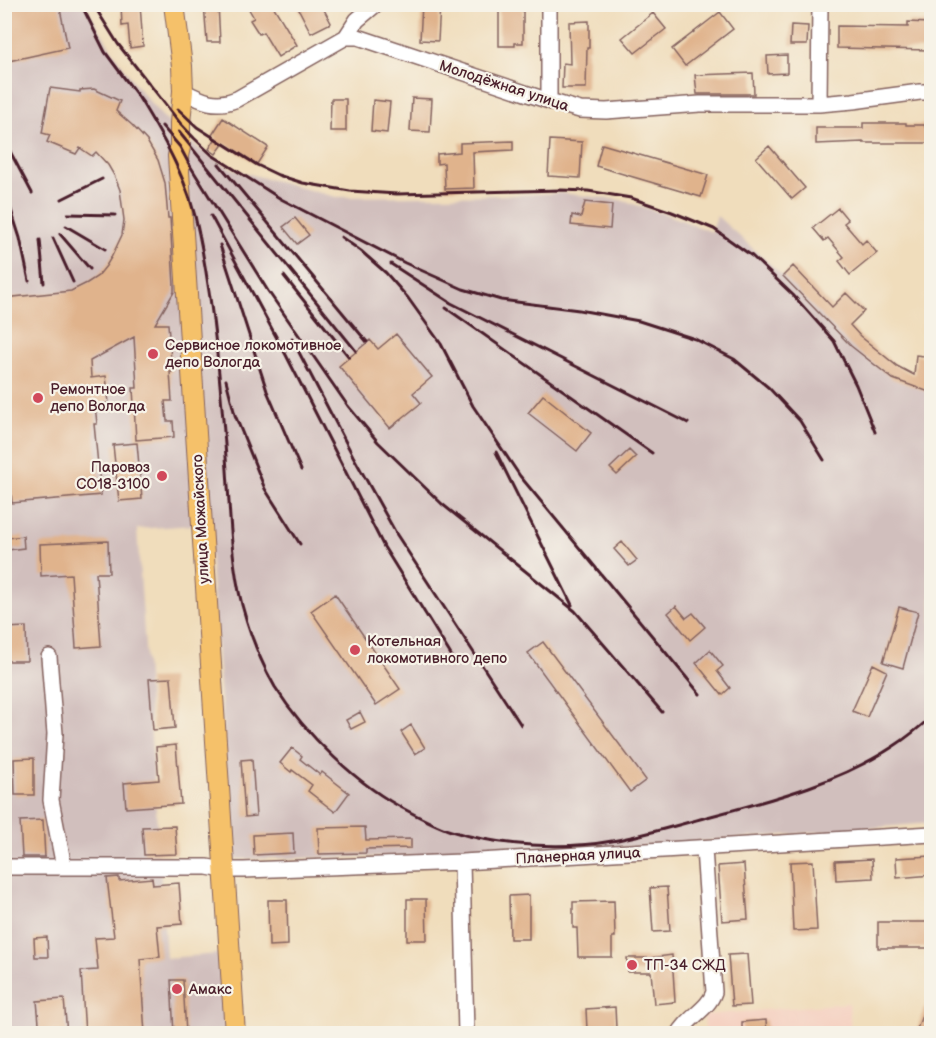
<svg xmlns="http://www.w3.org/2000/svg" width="936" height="1038" viewBox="0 0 936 1038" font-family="'Balsamiq Sans',sans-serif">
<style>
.built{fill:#f5d2c2}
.industrial{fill:#d1bfbd}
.building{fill:#e0b38c}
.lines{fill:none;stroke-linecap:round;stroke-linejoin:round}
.minor-casing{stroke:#84625e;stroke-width:18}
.major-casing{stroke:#84625e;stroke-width:22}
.minor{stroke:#fff;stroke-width:15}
.major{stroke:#f5c16b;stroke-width:20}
.rail{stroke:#4a1f2b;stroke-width:3}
.poi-dot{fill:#d1495b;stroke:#f7f3e8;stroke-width:2}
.labels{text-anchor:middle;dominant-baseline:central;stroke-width:4.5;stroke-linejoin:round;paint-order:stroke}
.street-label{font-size:15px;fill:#4a1f2b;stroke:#f7f3e8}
.poi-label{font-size:15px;fill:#4a1f2b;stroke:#f7f3e8;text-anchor:start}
</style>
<rect width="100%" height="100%" fill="#f7f3e8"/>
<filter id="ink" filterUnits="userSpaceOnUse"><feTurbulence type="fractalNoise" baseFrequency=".0167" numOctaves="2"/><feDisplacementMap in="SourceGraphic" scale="12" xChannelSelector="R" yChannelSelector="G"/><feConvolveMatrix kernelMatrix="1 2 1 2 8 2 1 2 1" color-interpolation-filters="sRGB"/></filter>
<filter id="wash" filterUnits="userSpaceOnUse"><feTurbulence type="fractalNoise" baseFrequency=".008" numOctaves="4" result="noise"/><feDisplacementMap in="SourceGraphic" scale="24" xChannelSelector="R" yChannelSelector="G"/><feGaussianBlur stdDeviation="1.35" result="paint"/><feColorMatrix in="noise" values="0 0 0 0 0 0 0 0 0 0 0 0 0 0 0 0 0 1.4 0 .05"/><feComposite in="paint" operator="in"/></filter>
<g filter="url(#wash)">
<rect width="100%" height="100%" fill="#f0ddbc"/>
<path class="built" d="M849,1003L851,1033H705L704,1015Z"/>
<path class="industrial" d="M5,5H85L111,48L135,84L160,114L180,134L201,150L219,162L238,171L336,197L518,195L561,193L620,200L668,215L712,232L717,216L783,276L851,346L893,379L931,393V823L632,847L429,856L233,859L208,524L137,529L166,958L219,954L225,1033L5,1034Z"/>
<g id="blocks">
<path class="building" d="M4,4H59L68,48L4,62Z
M121,4H140L143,46L130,48L128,25L122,26Z
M204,4H218L220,42H207Z
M246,4H272L297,45L278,57L263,32L259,34L250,20L254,18Z
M296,4H321L331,23L311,33Z
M422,4H440L438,41L420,40Z
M499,4H523V43H515V46H499Z
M720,12L733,29L685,66L672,49Z
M653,13L666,29L635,53L622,38Z
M589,21V48H587L586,88H562L563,63L570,64L569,22Z
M908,22L929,23V50L837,48V26L908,27Z
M791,25L808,26L807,45H790Z
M787,55V73L768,74L767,56Z
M753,73L754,94H697L695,75Z
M50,88L80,92V90L94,89L120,101L116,111L132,125L147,141L158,160L165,183L168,218H170L174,286V292L155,324H168L172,372H170L172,401H165L167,421H173L174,437L136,440L133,388H137L134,337L90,361L91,378L106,376L109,403L95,405L97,424H94L101,495L12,503L4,421V298L71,291L87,283L98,276L106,266L112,256L122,235L124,220L120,190L115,177L108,165L96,152L92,156L80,148L76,154L47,142L50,135L42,133Z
M412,98L432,99L430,132L410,131Z
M331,99H346V131H330Z
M373,100L390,102L387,133L371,131Z
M223,118L268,147L257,164L224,143L216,154L209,149L216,138L212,135Z
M863,123H906V125H925V127H932V143H863V142L816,144V128H863Z
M550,140L582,142L580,178L548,176Z
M513,141V150L473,152L474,188L445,189L444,163L437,164V154L460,152V143Z
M602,144L708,175L701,197L596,166Z
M769,146L805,188L792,199L756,158Z
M585,202L612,205L610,229L571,225L572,215L581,217Z
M838,208L848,220L844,223L862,244L866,240L877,253L850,275L839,261L844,257L828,238L824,241L813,228Z
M295,218L309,235L297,244L283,227Z
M793,266L832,307L846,293L864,311L850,325L860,336L897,366L914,375L916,355L932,357V393L893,379L851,346L783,276Z
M396,334L432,377L413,393L421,403L390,428L339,366L370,340L378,349Z
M543,395L591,433L577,451L528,413Z
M137,443L142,499L119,501L113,445Z
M629,450L636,457L617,475L610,468Z
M23,536L24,548L8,550L7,538Z
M108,541L109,573H96L101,646L76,648L71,574L41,576L40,544Z
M622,542L637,560L629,566L614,549Z
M335,594L400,689L376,705L311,611Z
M676,606L686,618L693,613L705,627L690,640L668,613Z
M899,607L918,612L903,668L883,662Z
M26,627L27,661H7L5,628Z
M543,642L646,780L630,792L528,653Z
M710,650L723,666L717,671L730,688L722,695L696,663Z
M873,664L887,671L867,717L852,711Z
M171,678L175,728L153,730L149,679Z
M360,712L365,722L351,729L346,720Z
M411,725L425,748L415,754L401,732Z
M176,745L181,804L126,808L124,783L159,780L156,747Z
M292,748L302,756L300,759L320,775L322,772L349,793L335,812L308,791L312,785L292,770L291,772L280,763Z
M34,758V795H15L14,759Z
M252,759L256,816L245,817L241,760Z
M43,820L45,857H22L20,821Z
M175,826L177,854L144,855L142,827Z
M365,827L366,840L411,839V848L366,849V853L319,854L318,828Z
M293,833L294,853L254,855L253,835Z
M932,856V875L897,878L896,858Z
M872,859L873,878L836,880L835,861Z
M813,861L817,930L793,931L790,862Z
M744,864L748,919L722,921L718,866Z
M119,877V881L152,878L153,885L179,883L182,924L157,926L160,957L140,959L145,1034H85L81,971L98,970L95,938L114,937L107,878Z
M667,887L670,931L653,932L650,888Z
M529,895V939H510L509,896Z
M407,899H426L427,940H407Z
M268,900H287L288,945L269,946Z
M614,901L615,937H612V957H578L577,928H573V902Z
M878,922H932V948H878Z
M47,937L48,957H35L34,938Z
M747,954L751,1005L732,1006L728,955Z
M672,955L675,1002L654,1004L651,972H628L627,958H650Z
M171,980H183L186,1034H174Z
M931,992L932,1034H915Z
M64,999L67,1034H40L37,1001Z
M615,1007L616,1028L587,1030L586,1009Z
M766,1020L767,1034H742V1022Z"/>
</g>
</g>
<g filter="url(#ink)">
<use href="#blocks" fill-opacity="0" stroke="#84625e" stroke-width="1.5"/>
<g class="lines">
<defs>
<path id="minor" d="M346,37L357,20L376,4
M183,91C202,101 216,108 237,99L346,37H358L549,101L580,110L606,111L700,104H819L853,101L920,92H932
M549,101V4
M819,104L820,4
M49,657L55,734L51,800L64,867
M462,862L466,1034
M10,867H207L224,870H244L462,862L932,834
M679,1034C689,1016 708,1010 714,992L704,849"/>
<path id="major" d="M174,4L182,66L183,91L180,123V147L178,156L235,1034"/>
</defs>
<use href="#minor" class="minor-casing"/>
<use href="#major" class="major-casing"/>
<use href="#minor" class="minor"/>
<use href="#major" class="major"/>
<path class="rail" d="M81,4L105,52L143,103
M93,4L118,44L180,123L194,138L212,155L281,199L405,263L463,289L501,300L579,310L639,321L695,339L734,359L769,388L800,421L824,460
M139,98C165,140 190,184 199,234C215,312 221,391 227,470C230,515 231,561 242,605C249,631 261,663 275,687C305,734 358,786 408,811C421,818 436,826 451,831C498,846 564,850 612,841C646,835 678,825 711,816C774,799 840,782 894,746C908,737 920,727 932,716
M178,109L197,127L257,165L278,175L303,183L350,191L397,194L561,190L588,191L631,198L672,212L714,229L752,256L793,295L834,341L856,385L875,432
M162,126L180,147L189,164L268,291L348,406L378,442L442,504L575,611L662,712
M179,132L356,351
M4,140L32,193
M219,164L367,342
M4,188L20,238L29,281
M62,199L102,179
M68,214L115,215
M211,216L286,355L384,547L451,655
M66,226L105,249
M60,234L90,269
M341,237L361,251L386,273L408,298L441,344L473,406L520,476L700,694
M53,238L73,282
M40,240L44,283
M220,245L267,391L301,470
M391,264L451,303L688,423
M284,276L349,357
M446,308L652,453
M292,339L353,456L397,535L521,725
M226,380L235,415L265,489L300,544
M496,452L572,605"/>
</g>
</g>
<g class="poi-dot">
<circle cx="153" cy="354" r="6"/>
<circle cx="38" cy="398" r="6"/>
<circle cx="162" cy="476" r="6"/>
<circle cx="355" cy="650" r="6"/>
<circle cx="632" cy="965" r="6"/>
<circle cx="177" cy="989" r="6"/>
</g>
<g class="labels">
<g class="street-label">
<text transform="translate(504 86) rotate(18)">Молодёжная улица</text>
<text transform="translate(201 519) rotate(-93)">улица Можайского</text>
<text transform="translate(578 856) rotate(-3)">Планерная улица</text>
</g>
<g class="poi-label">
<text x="165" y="345">Сервисное локомотивное<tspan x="165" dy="17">депо Вологда</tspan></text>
<text x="50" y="389">Ремонтное<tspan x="50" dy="17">депо Вологда</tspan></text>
<text x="150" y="467" text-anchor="end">Паровоз<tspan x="150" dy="17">СО18-3100</tspan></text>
<text x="367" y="641">Котельная<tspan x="367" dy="17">локомотивного депо</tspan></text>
<text x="644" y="965">ТП-34 СЖД</text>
<text x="189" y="989">Амакс</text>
</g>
</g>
<rect width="936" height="1038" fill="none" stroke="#f7f3e8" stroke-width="24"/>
</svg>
